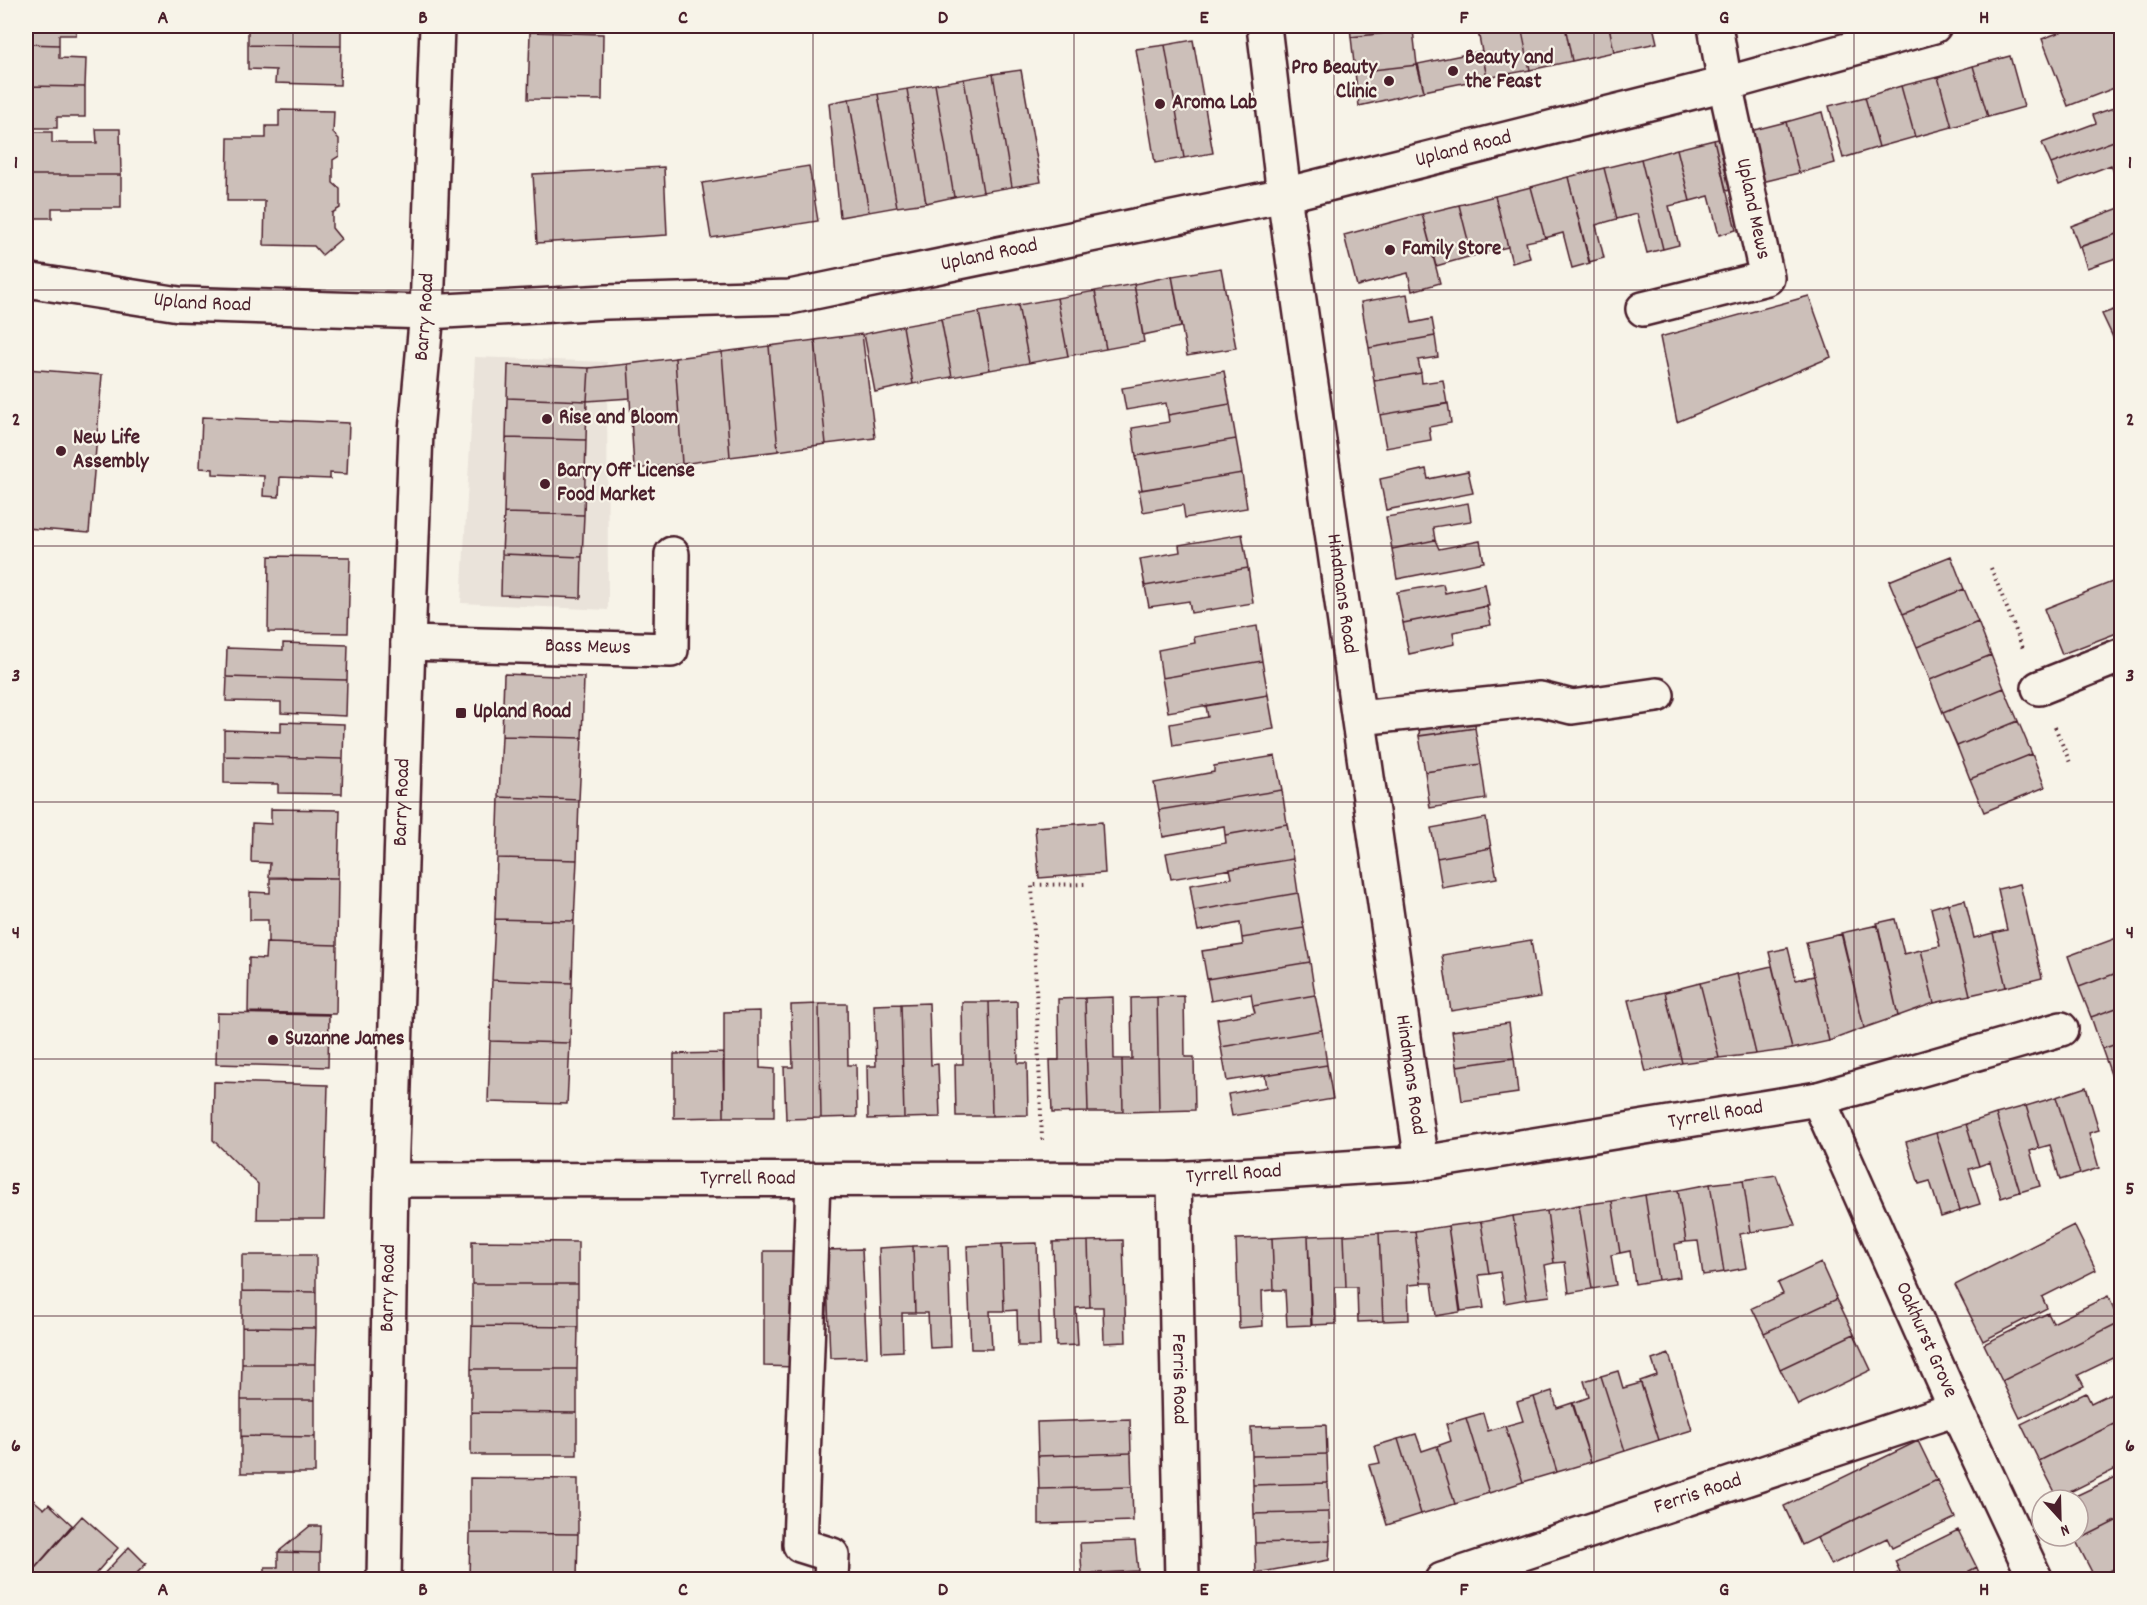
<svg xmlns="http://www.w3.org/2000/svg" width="2147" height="1605" viewBox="0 0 2147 1605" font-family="Dekko,sans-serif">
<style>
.built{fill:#eae3da}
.building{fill:#ccbfb9;stroke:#4a1f2b;stroke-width:1.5}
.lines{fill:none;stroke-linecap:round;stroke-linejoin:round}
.minor-casing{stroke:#4a1f2b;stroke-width:38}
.major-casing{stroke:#4a1f2b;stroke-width:38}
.path{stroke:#4a1f2b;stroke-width:4;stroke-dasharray:1.5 4.5;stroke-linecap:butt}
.minor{stroke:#f7f3e8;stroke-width:33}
.major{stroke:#f7f3e8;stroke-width:33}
.grid{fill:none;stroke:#4a1f2b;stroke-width:1.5;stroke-opacity:0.55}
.poi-dot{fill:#4a1f2b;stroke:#f7f3e8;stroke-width:2}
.labels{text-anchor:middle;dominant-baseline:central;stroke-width:4.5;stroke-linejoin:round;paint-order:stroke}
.poi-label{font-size:21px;font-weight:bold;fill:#4a1f2b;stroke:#f7f3e8;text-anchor:start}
.street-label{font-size:21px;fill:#4a1f2b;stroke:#f7f3e8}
.neatline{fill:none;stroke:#4a1f2b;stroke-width:2}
.grid-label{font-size:20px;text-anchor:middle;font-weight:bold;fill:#4a1f2b}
</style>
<rect width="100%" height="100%" fill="#f7f3e8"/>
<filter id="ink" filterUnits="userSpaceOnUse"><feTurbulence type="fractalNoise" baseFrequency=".0167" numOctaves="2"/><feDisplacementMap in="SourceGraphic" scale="12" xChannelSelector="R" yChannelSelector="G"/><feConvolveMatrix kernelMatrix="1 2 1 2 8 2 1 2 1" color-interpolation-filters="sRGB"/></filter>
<g filter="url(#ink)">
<path class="built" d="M475,357L607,362L608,610L461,603Z"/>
<path class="building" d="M26,26H76V35H59V45L26,44Z
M248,26H341V46L248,45Z
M1350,26H1413V30L1351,37Z
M1477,26H1521L1530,70L1487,78Z
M1521,26H1565L1572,61L1530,70Z
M1565,26H1609L1614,52L1572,61Z
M1609,26H1653L1657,43L1614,52Z
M2076,26H2114L2122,44V85L2068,106L2042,39Z
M1413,30L1417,65L1355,72L1351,37Z
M530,32L603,34L602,100L528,99Z
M1193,40L1213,153L1184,158L1165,45Z
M26,44L59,45V58L86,59L85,87L26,86Z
M248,45L341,46L340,85L275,83L276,70L248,69Z
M1165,45L1184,158L1155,163L1136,49Z
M1482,51L1487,78L1424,91L1418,64Z
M2010,56L2024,107L1988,117L1973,66Z
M1417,65L1424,91L1359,106L1355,72Z
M1973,66L1988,117L1952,127L1938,77Z
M1021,70L1041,182L1012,187L993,74Z
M993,74L1012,187L983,192L964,79Z
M1938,77L1952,127L1915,137L1901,86Z
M964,79L983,192L954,197L935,84Z
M935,84L954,197L926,203L907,89Z
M26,86L85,87V117H57V128H26Z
M1901,86L1915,137L1879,147L1865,97Z
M907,89L926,203L897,207L878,94Z
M878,94L897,207L869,212L849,99Z
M1865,97L1879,147L1843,158L1829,106Z
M849,99L869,212L840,217L829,103Z
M2122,105V138L2051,164L2042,143L2096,123L2093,115Z
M279,110L334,111L333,133L339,139V156L333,160V183L340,189V208L332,213V228L341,239L322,255L314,246L264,245L265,201H227L228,138H266V126H279Z
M1822,112L1835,163L1799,173L1786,122Z
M1786,122L1799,173L1762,182L1750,131Z
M96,129H120L121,175H26V132H52V143H97Z
M1750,131L1762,182L1726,191L1714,140Z
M2122,138V173L2115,175L2111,165L2059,185L2051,164Z
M1714,140L1736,230L1719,235L1709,196L1690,201L1677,149Z
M1677,149L1690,201L1669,206L1679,245L1663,249L1641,159Z
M1641,159L1663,249L1647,253L1637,214L1617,219L1604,168Z
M809,166L818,221L711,238L702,183Z
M664,167L667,235L537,243L533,174Z
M1604,168L1617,219L1596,225L1604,258L1589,262L1568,177Z
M26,175H121V208H52V218H26Z
M1568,177L1590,263L1572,268L1563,233L1545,238L1531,187Z
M1531,187L1545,238L1526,242L1530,258L1512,263L1495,196Z
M1495,196L1508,247L1472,256L1459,205Z
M1459,205L1472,256L1436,266L1422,214Z
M2122,207V232L2079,247L2071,226Z
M1422,214L1440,283L1412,291L1408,273L1357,286L1344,235Z
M2122,232V256L2087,268L2080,247Z
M1221,268L1236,348L1187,356L1172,276Z
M1172,276L1181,327L1143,335L1134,284Z
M1134,284L1144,342L1106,349L1095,291Z
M1095,291L1106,349L1068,356L1057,298Z
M1407,294L1412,323L1432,319L1435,336L1369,348L1361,302Z
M1809,296L1831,357L1677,422L1660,337Z
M1057,298L1068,356L1029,363L1018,305Z
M1018,305L1029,363L990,370L979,312Z
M2122,307V332L2112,335L2102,314Z
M979,312L990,370L952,377L941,319Z
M941,319L952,377L913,384L903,326Z
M903,326L913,384L875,392L864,334Z
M2122,332V355L2119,356L2112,335Z
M862,334L875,438L826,444L815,340Z
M1435,336L1438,357L1418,360L1421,373L1374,381L1369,348Z
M815,340L826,444L778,451L769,346Z
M769,346L778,451L730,457L722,352Z
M722,352L730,457L682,464L675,358Z
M675,358L682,464L634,469L628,364Z
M628,364L630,398L587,401L589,368Z
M508,365L589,368L587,401L507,398Z
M26,369L102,375L89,533L26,528Z
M1224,371L1230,404L1168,415L1166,403L1126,410L1122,388Z
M1421,373L1422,383L1443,380L1447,404L1380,415L1374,381Z
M507,398L587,401L586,440L506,438Z
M1448,403L1451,423L1429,427L1431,440L1386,448L1380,415Z
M1230,404L1236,439L1136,456L1132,428L1169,422L1168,415Z
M202,417L349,423L347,474L330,473V479L280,477L279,497L263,496L264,476L213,474V469L200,468Z
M506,438L586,440L584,515L504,513Z
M1236,439L1242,473L1142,490L1136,456Z
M1426,469L1428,479L1468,471L1473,493L1386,510L1380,479Z
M1242,473L1247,508L1185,518L1183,505L1143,512L1139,490Z
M1468,503L1471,521L1433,527L1435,540L1392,549L1386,517Z
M504,513L584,515L582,557L502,554Z
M1242,534L1248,568L1145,586L1140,559L1180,552L1179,545Z
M1435,540L1439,549L1480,541L1484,562L1397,579L1392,549Z
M502,554L582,557L581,598L501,595Z
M269,556L350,557L348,633L268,632Z
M1951,556L1964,589L1903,614L1889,581Z
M1248,568L1253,603L1191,613L1189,601L1149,607L1145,586Z
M2122,578V631L2062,654L2044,609Z
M1443,584L1445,593L1485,584L1489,606L1403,623L1397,592Z
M1964,589L1978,622L1917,647L1903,614Z
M1487,606L1491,625L1453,632L1455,644L1409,654L1403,623Z
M1978,622L1991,655L1930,680L1917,647Z
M1257,626L1262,661L1162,678L1158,650L1195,643L1194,637Z
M283,643L348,645L347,680L226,677L227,648L283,650Z
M1991,655L2004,688L1943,713L1930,680Z
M1262,661L1268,695L1168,712L1162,678Z
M504,674L584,677L582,738L502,736Z
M227,677L347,680L346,716L281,713V702L226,701Z
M2004,688L2018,721L1957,746L1943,713Z
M1268,695L1274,729L1173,746L1170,724L1208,717L1206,706Z
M1476,716L1475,728L1419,736L1420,724Z
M2018,721L2032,754L1970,779L1957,746Z
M281,722L344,724L343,759L224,756V730L281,732Z
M1475,728L1481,764L1425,772L1419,736Z
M502,736L582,738L579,800L499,797Z
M2032,754L2045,787L1984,812L1970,779Z
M224,756L343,759L342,794L278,793V784L224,783Z
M1275,756L1282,790L1159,810L1154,783L1214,772V766Z
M1481,764L1486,799L1430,808L1425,772Z
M1282,790L1287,824L1225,835L1224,826L1163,837L1159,810Z
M499,797L579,800L577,860L497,858Z
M271,809L340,810L338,878L269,877L270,863L251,862L252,823L271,824Z
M1486,818L1491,848L1437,858L1431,828Z
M1102,822L1105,873L1039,878L1035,827Z
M1287,824L1293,859L1171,879L1166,853L1226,843L1225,835Z
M1491,848L1497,878L1442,888L1437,858Z
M497,858L577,860L574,921L495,919Z
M1293,859L1298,893L1194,911L1190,885L1232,878L1230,869Z
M270,878H338L337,945L268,943V920H250V892L270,893Z
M2020,884L2042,978L2006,987L1993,933L2007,930L1998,889Z
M1298,893L1304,928L1242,938L1240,923L1198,931L1194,911Z
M1965,900L1974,938L1993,933L2006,987L1970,995L1948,904Z
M1948,903L1970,995L1934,1003L1921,950L1940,946L1931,908Z
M495,919L574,921L572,983L492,980Z
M1895,919L1904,954L1921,950L1934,1003L1898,1016L1877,923Z
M1878,925L1898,1016L1864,1028L1841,933Z
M1304,928L1310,962L1207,979L1202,951L1243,945L1242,938Z
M1842,934L1864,1028L1829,1041L1806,942Z
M2122,936V971L2079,987L2068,956Z
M1531,940L1540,997L1451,1011L1442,955Z
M266,943L337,945L336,1014L248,1012L249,958L265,959Z
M1788,948L1796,980L1814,976L1829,1041L1792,1049L1769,952Z
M1310,962L1315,995L1253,1006L1251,994L1211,1001L1207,979Z
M1772,966L1792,1049L1756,1054L1737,974Z
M2122,971V1006L2091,1017L2079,987Z
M1737,974L1756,1054L1719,1058L1700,983Z
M492,980L572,983L570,1043L490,1041Z
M1700,983L1719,1058L1682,1063L1665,992Z
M1665,992L1682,1063L1646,1072L1628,1000Z
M1315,995L1322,1030L1221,1047L1217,1019L1255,1013L1253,1006Z
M1184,996L1185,1057H1194L1195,1110L1159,1111L1157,997Z
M1113,997L1114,1059H1122L1123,1112H1088L1085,998Z
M1157,997L1159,1111L1123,1112L1122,1059H1132L1131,998Z
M1085,998L1088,1112L1052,1113L1050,1060H1059L1058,999Z
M1017,1001L1018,1063H1027L1028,1115L992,1116L989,1002Z
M962,1002H989L992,1116H956L955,1064H963Z
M929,1003L931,1065L938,1064L940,1117L904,1118L901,1004Z
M819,1004H847L848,1065H856L857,1117L821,1118Z
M819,1004L821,1118L786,1119L784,1067H793L791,1005Z
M901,1004L904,1118L868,1119L867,1066H876L874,1005Z
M2122,1006V1042L2102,1049L2091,1017Z
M760,1011V1068L774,1069V1117H724V1012Z
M217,1013L329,1015L328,1067L216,1064Z
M1509,1023L1514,1058L1457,1066L1452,1031Z
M1322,1030L1327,1065L1227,1081L1221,1047Z
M490,1041L570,1043L567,1104L488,1102Z
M2122,1042V1077L2113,1080L2102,1049Z
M723,1053L724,1117L674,1118V1054Z
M1514,1058L1518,1093L1462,1101L1457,1066Z
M1327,1065L1333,1099L1232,1116L1228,1094L1267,1087L1265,1075Z
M214,1082L328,1085L324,1219H257L258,1184L213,1140Z
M2086,1087L2099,1130L2089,1133L2099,1168L2080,1174L2056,1097Z
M2056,1097L2080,1174L2060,1180L2050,1145L2039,1148L2026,1106Z
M2026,1106L2039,1148L2030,1151L2040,1186L2020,1192L1996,1114Z
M1996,1114L2020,1192L2001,1198L1990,1162L1979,1166L1966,1124Z
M1966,1124L1979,1166L1969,1169L1980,1204L1960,1210L1936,1133Z
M1936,1133L1960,1211L1941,1217L1930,1181L1919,1184L1906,1142Z
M1776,1175L1795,1225L1751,1232L1743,1180Z
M1743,1180L1751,1232L1740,1234L1746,1268L1724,1272L1710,1184Z
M1710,1184L1724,1272L1703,1275L1698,1241L1686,1242L1678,1190Z
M1678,1190L1686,1242L1675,1244L1680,1277L1658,1280L1645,1195Z
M1645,1195L1658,1280L1635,1284L1630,1251L1620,1253L1612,1201Z
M1612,1201L1620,1253L1611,1255L1616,1285L1592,1289L1579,1205Z
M1579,1205L1592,1289L1569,1293L1565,1262L1554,1263L1547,1211Z
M1547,1211L1554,1263L1545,1265L1550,1296L1527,1299L1513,1216Z
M1513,1216L1527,1299L1505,1303L1500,1272L1489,1274L1481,1222Z
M1481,1222L1489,1274L1479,1275L1484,1308L1461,1311L1448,1226Z
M2074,1225L2096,1270L2042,1297L2047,1308L1983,1341L1955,1285Z
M1448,1226L1460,1312L1436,1316L1432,1283H1421L1415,1231Z
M1415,1231L1421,1284L1408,1285L1409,1320L1383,1321L1379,1233Z
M1379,1233L1383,1321L1358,1322L1357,1287H1346L1344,1235Z
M1344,1235L1346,1287H1335L1336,1324L1312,1325L1308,1236Z
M1308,1236L1311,1325L1287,1326L1285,1290H1274L1272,1238Z
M1272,1238L1274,1290L1262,1291L1263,1326L1239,1328L1236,1239Z
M1123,1240L1126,1342L1104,1343L1103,1307H1090L1088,1241Z
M472,1241L578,1242V1284H472Z
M1088,1241L1090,1307L1076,1308L1078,1345L1056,1346L1053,1242Z
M1037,1243L1040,1346H1018L1017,1310L1004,1311L1002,1244Z
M1002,1244L1004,1311H990L992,1349H971L967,1246Z
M948,1245L951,1347L930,1348L928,1313H915L913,1246Z
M913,1246L915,1313H902L903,1351L882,1352L879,1248Z
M862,1249L867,1357L830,1358L826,1250Z
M764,1251H803L795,1367L764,1366Z
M242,1255H316V1292L242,1291Z
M1821,1263L1837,1299L1764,1333L1752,1308L1783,1294L1778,1283Z
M472,1284H578V1327L472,1326Z
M242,1291L316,1292V1328L242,1327Z
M2108,1296L2120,1322L2002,1381L1984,1344L2048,1313L2053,1323Z
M1837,1299L1854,1334L1780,1369L1764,1333Z
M2120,1322L2122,1354L2078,1375L2084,1386L2020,1418L2002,1381Z
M472,1326L578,1327L577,1369H471Z
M242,1327L316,1328L315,1364H242Z
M1854,1334L1871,1370L1798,1405L1780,1369Z
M1669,1354L1692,1430L1659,1440L1640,1381L1657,1375L1652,1360Z
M242,1364H315V1400H241Z
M471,1369H577V1413L471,1412Z
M1618,1371L1623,1388L1641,1383L1659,1440L1625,1451L1601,1376Z
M1601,1376L1625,1451L1591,1462L1573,1403L1589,1397L1584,1381Z
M2122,1388V1420L2039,1461L2021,1424L2086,1393L2091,1403Z
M1552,1391L1557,1408L1572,1403L1591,1462L1557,1472L1534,1397Z
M1534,1397L1557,1472L1523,1482L1505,1426L1523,1421L1517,1402Z
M241,1400H315V1437L241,1436Z
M471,1412L577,1413V1455H471Z
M1483,1413L1488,1431L1505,1426L1523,1482L1489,1493L1466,1418Z
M1466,1418L1489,1493L1455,1504L1437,1446L1451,1441L1446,1424Z
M1130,1419L1131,1453L1038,1456L1037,1422Z
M2122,1420V1452L2116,1455L2122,1466L2058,1498L2039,1461Z
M1326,1425L1327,1454L1252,1456L1251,1427Z
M1416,1434L1422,1451L1437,1446L1455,1504L1421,1514L1398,1439Z
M241,1436L315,1437V1473H241Z
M1398,1439L1421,1514L1387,1525L1369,1465L1380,1463L1375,1446Z
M1918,1441L1937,1480L1802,1545L1784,1506Z
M1131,1453L1132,1487L1039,1489L1038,1456Z
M1327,1454L1328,1483L1253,1485L1252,1456Z
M2122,1474V1518L2076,1541L2074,1536H2078V1500H2067Z
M470,1478L578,1479V1534L470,1533Z
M1937,1480L1955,1518L1892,1548L1887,1538L1831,1565L1817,1538Z
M1328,1483L1329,1512L1254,1514L1253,1485Z
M1132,1487L1133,1521L1039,1524V1489Z
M31,1498L44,1509L49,1504L72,1525L28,1576L26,1503Z
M1329,1512L1330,1541L1255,1543L1254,1514Z
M82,1516L118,1548L90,1580H32L28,1576Z
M2122,1518V1565L2095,1578L2076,1541Z
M310,1526H321L320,1553L278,1552Z
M1958,1530L1977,1568L1954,1580H1884L1900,1572L1895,1561Z
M470,1533L578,1534L577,1580H469Z
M1135,1541L1138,1571L1082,1574L1080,1543Z
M1330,1541L1329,1560L1256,1573L1255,1543Z
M129,1547L146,1564L137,1573L144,1580H98Z
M278,1552L320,1553V1580L265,1579V1567H278Z
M1977,1568L1982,1580H1954Z
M2122,1570V1580H2102Z
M1138,1571V1580H1083L1082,1574Z"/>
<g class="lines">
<defs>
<g id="minor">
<path id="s1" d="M1264,26L1284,195L1422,1163"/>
<path id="s2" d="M26,280L179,304L427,312L606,302L790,297L1284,195L1725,84L1934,26"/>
<path d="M1643,309L1767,278L1725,84L1715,26"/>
<path id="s3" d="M408,643L671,650L672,554"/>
<path d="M2039,688L2122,655"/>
<path d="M1359,718L1540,699L1572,707L1657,695"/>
<path id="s4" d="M1818,1099L1956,1409L2036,1580"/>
<path id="s5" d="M1174,1179L1182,1580"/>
<path id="s6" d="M391,1180L1174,1179L1422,1163L1818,1099L2061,1029"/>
<path d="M813,1180L800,1545L832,1555L831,1580"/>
<path id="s7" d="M1442,1580L1956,1409"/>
</g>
<g id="major">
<path id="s8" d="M384,1580L391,1180L408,643L416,431L427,312L437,26"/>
</g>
</defs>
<use href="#minor" class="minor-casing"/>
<use href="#major" class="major-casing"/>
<path class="path" d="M1991,568L2024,651
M2055,727L2071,765
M1042,1140L1032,885L1088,884"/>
<use href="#minor" class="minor"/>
<use href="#major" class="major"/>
</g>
</g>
<path class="grid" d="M293,26V1580M553,26V1580M813,26V1580M1074,26V1580M1334,26V1580M1594,26V1580M1854,26V1580M26,290H2122M26,546H2122M26,802H2122M26,1059H2122M26,1316H2122"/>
<g class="poi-dot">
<circle cx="1453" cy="71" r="6"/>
<circle cx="1389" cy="81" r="6"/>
<circle cx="1160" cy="104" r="6"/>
<circle cx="1390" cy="250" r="6"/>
<circle cx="547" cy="419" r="6"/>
<circle cx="61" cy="451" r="6"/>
<circle cx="545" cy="484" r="6"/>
<rect x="455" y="707" width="12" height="12" rx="3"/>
<circle cx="273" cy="1040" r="6"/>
</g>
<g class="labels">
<g class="poi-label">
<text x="1465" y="59">Beauty and<tspan x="1465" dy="24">the Feast</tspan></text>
<text x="1377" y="69" text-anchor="end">Pro Beauty<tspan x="1377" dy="24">Clinic</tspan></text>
<text x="1172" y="104">Aroma Lab</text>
<text x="1402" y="250">Family Store</text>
<text x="559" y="419">Rise and Bloom</text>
<text x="73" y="439">New Life<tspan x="73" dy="24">Assembly</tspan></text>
<text x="557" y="472">Barry Off License<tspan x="557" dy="24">Food Market</tspan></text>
<text x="473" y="713">Upland Road</text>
<text x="285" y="1040">Suzanne James</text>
</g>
<g class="street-label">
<text stroke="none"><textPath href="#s2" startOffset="1456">Upland Road</textPath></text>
<text transform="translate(1752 209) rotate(78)">Upland Mews</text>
<text stroke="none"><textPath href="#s2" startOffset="970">Upland Road</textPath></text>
<text stroke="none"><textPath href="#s2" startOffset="178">Upland Road</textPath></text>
<text stroke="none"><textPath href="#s8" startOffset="1264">Barry Road</textPath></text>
<text stroke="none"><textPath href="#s1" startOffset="573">Hindmans Road</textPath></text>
<text stroke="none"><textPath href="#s3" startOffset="180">Bass Mews</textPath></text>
<text stroke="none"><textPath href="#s8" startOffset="778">Barry Road</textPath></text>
<text stroke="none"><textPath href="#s1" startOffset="1059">Hindmans Road</textPath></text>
<text stroke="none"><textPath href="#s6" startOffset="1329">Tyrrell Road</textPath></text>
<text stroke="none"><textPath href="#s6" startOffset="843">Tyrrell Road</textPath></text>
<text stroke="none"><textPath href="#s6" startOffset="357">Tyrrell Road</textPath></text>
<text stroke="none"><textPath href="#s8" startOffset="292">Barry Road</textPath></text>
<text stroke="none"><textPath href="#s4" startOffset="264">Oakhurst Grove</textPath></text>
<text stroke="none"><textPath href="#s5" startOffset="200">Ferris Road</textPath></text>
<text stroke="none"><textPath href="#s7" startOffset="270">Ferris Road</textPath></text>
</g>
</g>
<rect width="2147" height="1605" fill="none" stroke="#f7f3e8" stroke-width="66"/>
<g transform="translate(2060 1518) rotate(158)"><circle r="28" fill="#f7f3e8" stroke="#b29e9c" stroke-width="1.5"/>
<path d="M0-4.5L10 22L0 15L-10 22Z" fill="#4a1f2b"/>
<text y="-9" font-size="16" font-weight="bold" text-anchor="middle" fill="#4a1f2b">N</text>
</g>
<rect x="33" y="33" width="2081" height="1539" class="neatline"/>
<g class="grid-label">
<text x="163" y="23">A</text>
<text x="423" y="23">B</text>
<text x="683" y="23">C</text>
<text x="943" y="23">D</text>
<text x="1204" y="23">E</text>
<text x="1464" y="23">F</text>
<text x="1724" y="23">G</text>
<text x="1984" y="23">H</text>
<text x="16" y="168">1</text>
<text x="2130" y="168">1</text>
<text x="16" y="425">2</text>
<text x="2130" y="425">2</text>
<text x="16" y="681">3</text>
<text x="2130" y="681">3</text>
<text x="16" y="938">4</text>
<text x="2130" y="938">4</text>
<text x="16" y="1194">5</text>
<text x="2130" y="1194">5</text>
<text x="16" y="1451">6</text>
<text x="2130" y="1451">6</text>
<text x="163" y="1595">A</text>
<text x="423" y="1595">B</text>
<text x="683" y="1595">C</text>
<text x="943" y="1595">D</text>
<text x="1204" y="1595">E</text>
<text x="1464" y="1595">F</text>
<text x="1724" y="1595">G</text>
<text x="1984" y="1595">H</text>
</g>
</svg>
